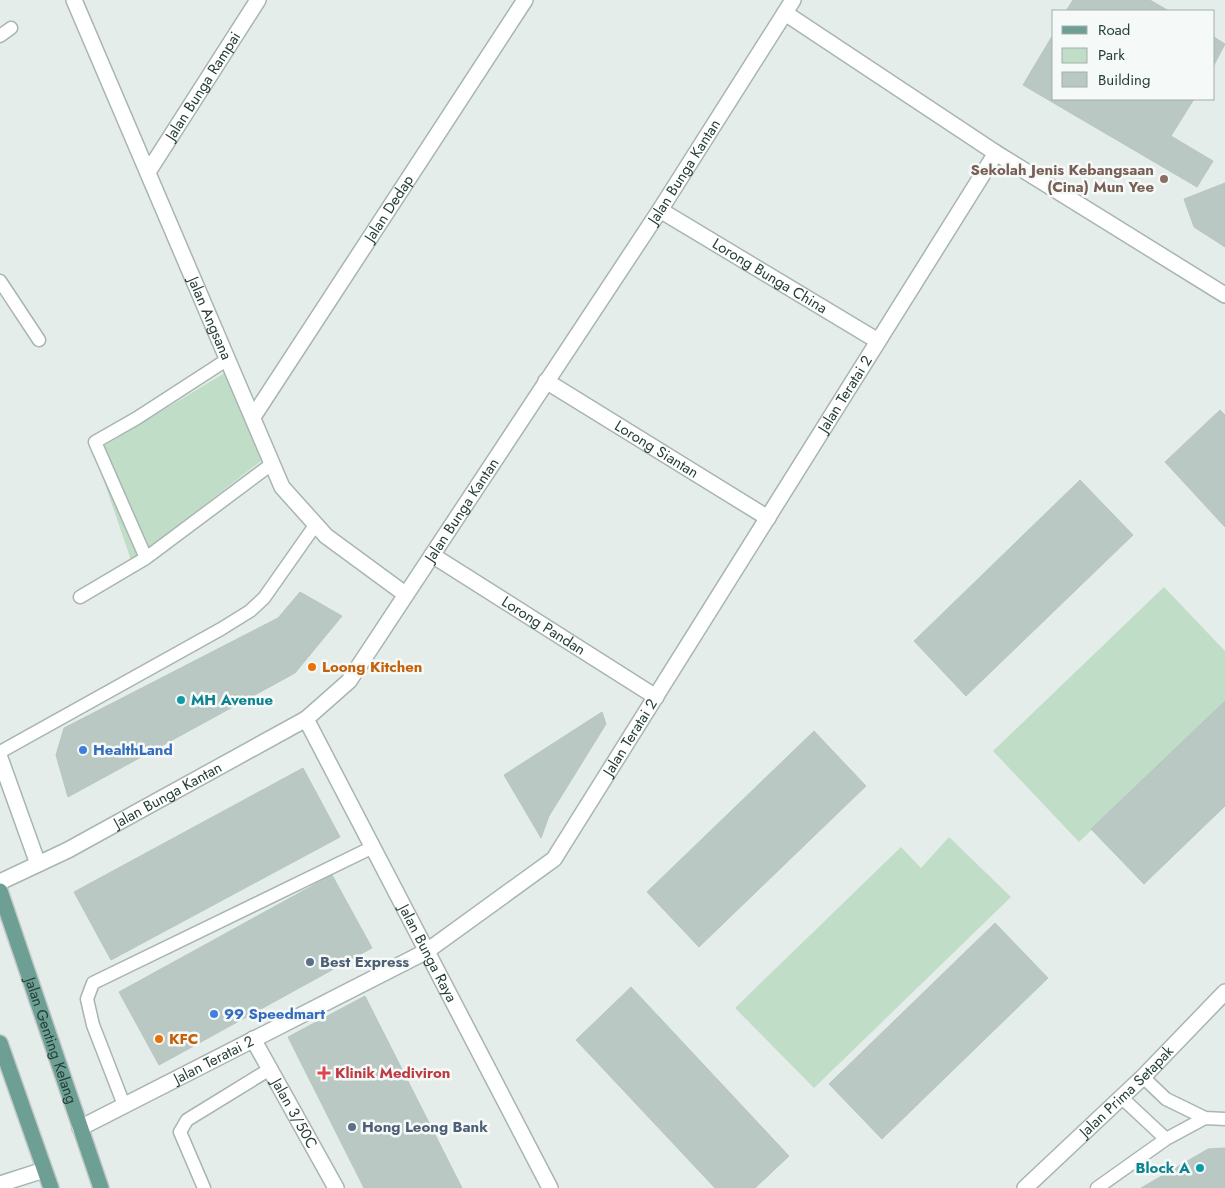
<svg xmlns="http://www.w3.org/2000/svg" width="1225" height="1188" viewBox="0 0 1225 1188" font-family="Jost,sans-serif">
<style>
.green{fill:#c0ddc8}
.building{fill:#bac8c3;stroke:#b8c6c1}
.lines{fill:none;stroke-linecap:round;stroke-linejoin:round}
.lane-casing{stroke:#a8b5b1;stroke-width:15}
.street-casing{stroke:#a8b5b1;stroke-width:18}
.primary-casing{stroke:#c2c9c7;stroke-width:18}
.lane{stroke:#fff;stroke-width:12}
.street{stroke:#fff;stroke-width:15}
.primary{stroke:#6d9f94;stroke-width:15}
.education-dot{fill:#8d6e63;stroke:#f5faf8;stroke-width:2}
.food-dot{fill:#e8710a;stroke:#f5faf8;stroke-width:2}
.culture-dot{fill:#0f9aa8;stroke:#f5faf8;stroke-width:2}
.shop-dot{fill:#3f7fe0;stroke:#f5faf8;stroke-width:2}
.service-dot{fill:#5c6f8a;stroke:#f5faf8;stroke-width:2}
.health-dot{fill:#e0444e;stroke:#f5faf8;stroke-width:2}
.labels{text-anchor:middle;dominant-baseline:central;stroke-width:5;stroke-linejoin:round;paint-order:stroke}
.street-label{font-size:15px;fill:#253e38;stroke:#f5faf8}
.education-label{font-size:15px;font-weight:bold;fill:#785e54;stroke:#f5faf8;text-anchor:end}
.food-label{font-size:15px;font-weight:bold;fill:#c56008;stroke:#f5faf8;text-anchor:start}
.culture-label{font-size:15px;font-weight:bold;fill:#0d838f;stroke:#f5faf8;text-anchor:start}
.shop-label{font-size:15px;font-weight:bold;fill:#366cbe;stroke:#f5faf8;text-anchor:start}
.service-label{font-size:15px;font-weight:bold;fill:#4e5e75;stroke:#f5faf8;text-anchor:start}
.health-label{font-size:15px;font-weight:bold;fill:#be3a42;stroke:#f5faf8;text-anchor:start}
</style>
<rect width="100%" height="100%" fill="#e5edea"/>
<path class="green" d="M226,372L261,461L146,550L131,560L94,452Z
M1164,587L1225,651V702L1079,842L993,751Z
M949,837L1011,897L814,1088L735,1008L901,847L921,868Z"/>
<path class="building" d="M1073,0H1150L1169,11H1066Z
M1054,33V99H1194L1171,136L1213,161L1197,187L1023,85Z
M1214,37L1225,44L1214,65Z
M1225,183V247L1194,227L1184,199Z
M1220,410L1225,415V527L1165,462Z
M1080,480L1133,535L966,696L914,641Z
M300,592L342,616L295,673L68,797L56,755L64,728L278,618Z
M1225,701V806L1144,884L1091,829Z
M602,712L606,724L549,816L541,838L504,775Z
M814,731L866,786L699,947L647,892Z
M303,768L340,837L111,960L74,892Z
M332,875L372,948L159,1065L119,992Z
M995,923L1048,978L882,1139L829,1084Z
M631,987L789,1156L755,1188H715L576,1040Z
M365,996L462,1188H364L288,1037Z
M1225,1148V1188H1141L1208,1149Z"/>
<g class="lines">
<defs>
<path id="lane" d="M0,36L11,28
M0,281L39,340
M146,558L95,442L137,418L228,359
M80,597L146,558L273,463
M0,752L221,629L250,611L264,598L316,524
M1143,1077L1166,1099L1205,1118
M1121,1097L1166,1139
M124,1105L93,1025L87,999L93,983L373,847
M204,1188L180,1132L187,1120L270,1069
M1097,1188L1166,1139L1205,1118L1225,1119"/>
<g id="street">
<path id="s1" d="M74,0L282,487L326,536L405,594"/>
<path d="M785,13L996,153L1225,295"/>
<path id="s2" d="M148,172L258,0"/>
<path id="s3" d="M660,210L878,341"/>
<path id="s4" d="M546,381L768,518"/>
<path id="s5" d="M253,417L525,0"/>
<path id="s6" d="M432,555L656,697"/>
<path id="s7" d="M306,719L550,1188"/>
<path d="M0,758L38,864"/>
<path id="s8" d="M0,882L68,850L306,719L349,681L660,210L793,0"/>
<path id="s9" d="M253,1039L336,1188"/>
<path id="s10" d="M80,1128L427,951L554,859L996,153"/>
<path d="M0,1184L44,1170"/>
<path id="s11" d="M1025,1188L1143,1077L1225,992"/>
</g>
<g id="primary">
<path id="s12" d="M0,891L101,1188"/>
<path d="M0,1043L51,1188"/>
</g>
</defs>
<use href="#lane" class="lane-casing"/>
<use href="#street" class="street-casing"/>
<use href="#primary" class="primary-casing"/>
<use href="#lane" class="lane"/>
<use href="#street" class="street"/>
<use href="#primary" class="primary"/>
</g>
<circle class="education-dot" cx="1164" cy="179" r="5"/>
<g class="food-dot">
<circle cx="312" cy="667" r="5"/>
<circle cx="159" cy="1039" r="5"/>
</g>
<g class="culture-dot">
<circle cx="181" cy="700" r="5"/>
<circle cx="1200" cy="1168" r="5"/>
</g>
<g class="shop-dot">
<circle cx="83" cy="750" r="5"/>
<circle cx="214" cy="1014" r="5"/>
</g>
<g class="service-dot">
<circle cx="310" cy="962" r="5"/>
<circle cx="352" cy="1127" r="5"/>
</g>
<path class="health-dot" d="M321.5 1065.5h5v5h5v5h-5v5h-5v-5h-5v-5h5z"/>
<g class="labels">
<g class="street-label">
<text stroke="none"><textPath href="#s2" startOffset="102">Jalan Bunga Rampai</textPath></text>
<text stroke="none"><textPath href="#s8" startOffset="1014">Jalan Bunga Kantan</textPath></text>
<text stroke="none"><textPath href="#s5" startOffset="249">Jalan Dedap</textPath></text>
<text stroke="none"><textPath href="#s3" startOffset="128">Lorong Bunga China</textPath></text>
<text stroke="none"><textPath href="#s1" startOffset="346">Jalan Angsana</textPath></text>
<text stroke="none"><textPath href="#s10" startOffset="1095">Jalan Teratai 2</textPath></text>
<text stroke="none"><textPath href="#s4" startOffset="130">Lorong Siantan</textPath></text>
<text stroke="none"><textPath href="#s8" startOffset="609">Jalan Bunga Kantan</textPath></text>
<text stroke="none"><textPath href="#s6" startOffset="132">Lorong Pandan</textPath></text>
<text stroke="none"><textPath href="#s10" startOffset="690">Jalan Teratai 2</textPath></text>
<text stroke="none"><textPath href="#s8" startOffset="189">Jalan Bunga Kantan</textPath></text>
<text stroke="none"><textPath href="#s7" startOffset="264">Jalan Bunga Raya</textPath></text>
<text stroke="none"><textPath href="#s12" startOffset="158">Jalan Genting Kelang</textPath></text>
<text stroke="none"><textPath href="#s10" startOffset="150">Jalan Teratai 2</textPath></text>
<text stroke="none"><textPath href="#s11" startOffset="140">Jalan Prima Setapak</textPath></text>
<text stroke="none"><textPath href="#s9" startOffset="85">Jalan 3/50C</textPath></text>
</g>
<g class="education-label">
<text x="1154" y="170">Sekolah Jenis Kebangsaan<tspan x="1154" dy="17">(Cina) Mun Yee</tspan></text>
</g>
<g class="food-label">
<text x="322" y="667">Loong Kitchen</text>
<text x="169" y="1039">KFC</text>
</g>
<g class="culture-label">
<text x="191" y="700">MH Avenue</text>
<text x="1190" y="1168" text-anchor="end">Block A</text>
</g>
<g class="shop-label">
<text x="93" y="750">HealthLand</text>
<text x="224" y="1014">99 Speedmart</text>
</g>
<g class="service-label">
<text x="320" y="962">Best Express</text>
<text x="362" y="1127">Hong Leong Bank</text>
</g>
<g class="health-label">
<text x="335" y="1073">Klinik Mediviron</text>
</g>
</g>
<rect x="1052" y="10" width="162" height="90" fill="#f5faf8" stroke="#a2afab"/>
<rect x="1062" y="26" width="25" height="8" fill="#6d9f94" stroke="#a2afab"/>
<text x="1098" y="35" font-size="15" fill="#253e38">Road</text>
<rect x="1062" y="48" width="25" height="15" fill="#c0ddc8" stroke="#a2afab"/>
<text x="1098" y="60" font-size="15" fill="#253e38">Park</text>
<rect x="1062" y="72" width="25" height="15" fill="#bac8c3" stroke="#a2afab"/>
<text x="1098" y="85" font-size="15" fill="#253e38">Building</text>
</svg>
